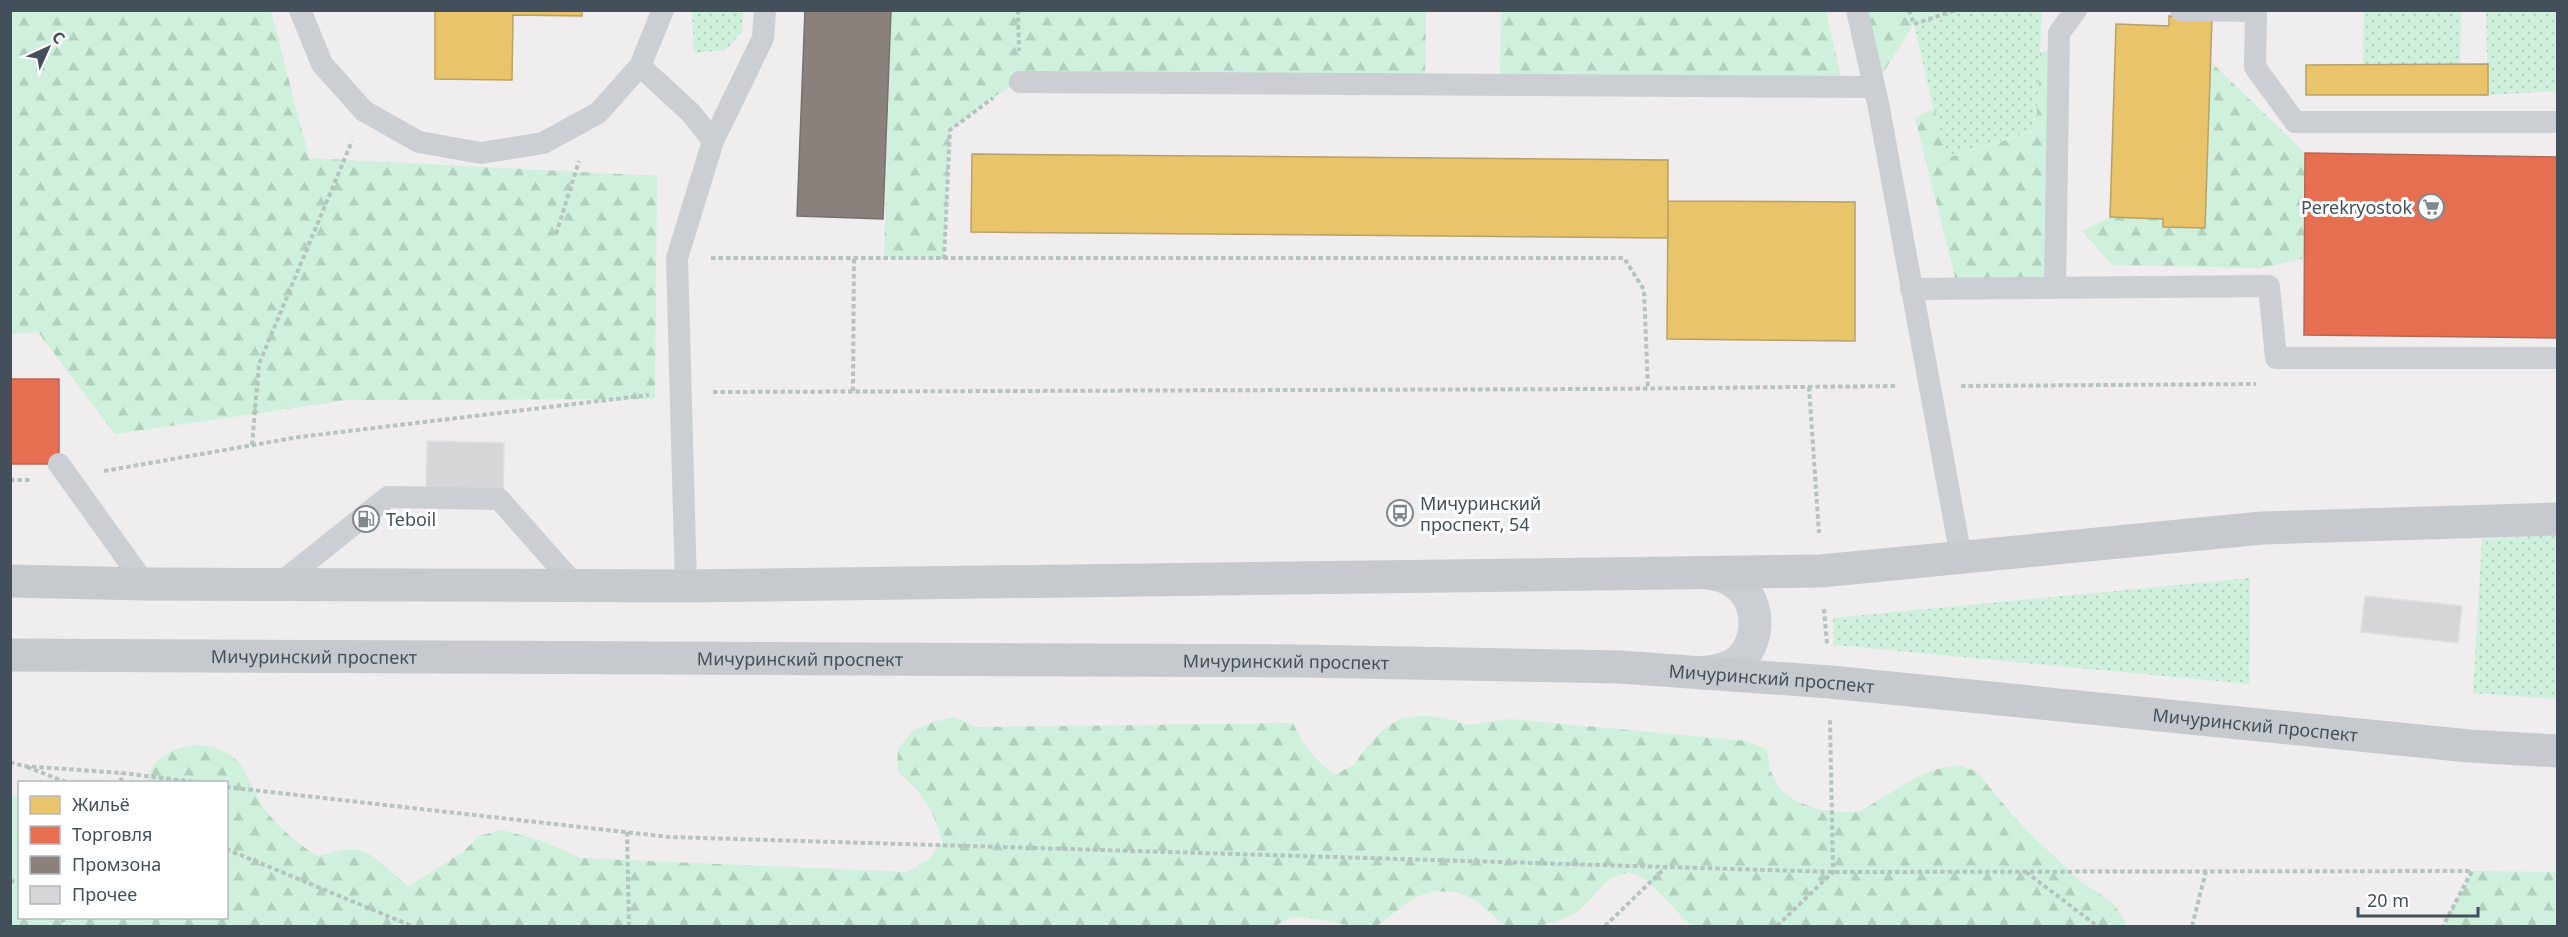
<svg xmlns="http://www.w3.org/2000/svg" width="2568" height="937" viewBox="0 0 2568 937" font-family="'Noto Sans',sans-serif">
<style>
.grass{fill:url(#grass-dots)}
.forest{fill:url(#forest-firs)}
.homes{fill:#e9c46a;stroke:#b7a166;stroke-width:1.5}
.shops{fill:#e76f51;stroke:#b66654;stroke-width:1.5}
.industry{fill:#8a817c;stroke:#757272;stroke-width:1.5}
.building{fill:#d6d5d7;stroke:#e0dfe0;stroke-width:1.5}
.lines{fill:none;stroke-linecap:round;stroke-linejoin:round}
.path{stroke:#b6c4c1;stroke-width:4;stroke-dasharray:4.5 3;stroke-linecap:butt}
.service{stroke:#cbced2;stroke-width:22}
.minor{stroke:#cbced2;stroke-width:33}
.primary{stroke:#c6cace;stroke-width:33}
.labels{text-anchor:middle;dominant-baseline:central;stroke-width:6;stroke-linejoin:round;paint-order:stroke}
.poi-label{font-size:18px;fill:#43505c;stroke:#fff;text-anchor:start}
.street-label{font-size:18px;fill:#43505c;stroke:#fff}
</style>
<defs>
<pattern id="grass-dots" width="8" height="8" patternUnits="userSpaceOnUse" patternTransform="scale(1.5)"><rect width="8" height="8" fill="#cff0dc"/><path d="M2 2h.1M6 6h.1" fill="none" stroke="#b3d0bf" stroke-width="1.8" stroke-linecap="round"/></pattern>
<pattern id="forest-firs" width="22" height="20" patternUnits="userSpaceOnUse" patternTransform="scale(1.5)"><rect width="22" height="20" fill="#cff0dc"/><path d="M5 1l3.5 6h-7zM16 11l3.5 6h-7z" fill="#b3d0bf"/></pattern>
</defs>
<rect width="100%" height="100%" fill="#efeded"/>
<path class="grass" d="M692,11H743L742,31L726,50L694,53Z
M1954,11H2042L2036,130L1945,158L1914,24Z
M2364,11H2461L2460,65H2363Z
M2486,11H2557V91L2488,95Z
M2557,535V699L2473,693L2482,539Z
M2250,578L2249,684L1834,645L1833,618Z"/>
<path class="forest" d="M11,10L271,11L309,158L657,176L655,399L348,400L115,434L38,332L11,334Z
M1826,10L1843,87L1500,85L1501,11Z
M891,11H1426L1425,84L1019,82L987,101L950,130L944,259L884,258Z
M1857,11H1956L1914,24L1874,87Z
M2059,47L2055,288L1958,289L1915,118L1934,108L1946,158L2036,131L2040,52Z
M2211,62L2305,153V258L2261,268L2112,265L2082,231L2110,217L2163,219V227L2205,228Z
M1424,716L1446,718L1467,725L1511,719L1747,741L1767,750L1770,770L1780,789L1796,801L1816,809L1837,812H1859L1915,778L1937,769L1957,765L1976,771L2021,825L2079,880L2113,903L2125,921V926H1692C1678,915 1656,886 1643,878C1610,859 1595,903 1572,915C1547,927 1531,927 1505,926L1477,901L1457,892L1434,891L1413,898L1378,925L1352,926L1312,918L1291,917L1275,926H11V795H19L20,918H226V782H147C149,777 151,770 154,765C173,741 216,738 237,761C251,777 256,801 271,817C284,832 300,845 317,856C329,854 348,847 359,850C377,855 393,876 409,886L463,852L479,836L502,830L543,841L580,858L907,872L928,860L942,843C936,812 921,791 897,771L898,748L914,730L933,722L955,717L976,727L1293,723C1303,745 1315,760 1334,775L1354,765L1367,746L1383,730L1401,718Z
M2472,871L2557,872V926H2443Z"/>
<path class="homes" d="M435,10H582V16L513,15L512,80L435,79Z
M2169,16L2212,18L2205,228L2163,227V219L2110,217L2116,24L2169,26Z
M2488,64V95H2306V65Z
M972,154L1668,160V238L971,232Z
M1668,201L1855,202V341L1667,339Z"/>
<path class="shops" d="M2305,153L2558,157V338L2304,335Z
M10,379H59V464H10Z"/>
<path class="industry" d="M805,10H891L883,219L797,216Z"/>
<path class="building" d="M427,441L504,443L503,502L426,501Z
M2365,596L2462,606L2458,643L2361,632Z"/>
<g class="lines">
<path class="path" d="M1018,10L1019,51
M1909,10L1914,24L1956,10
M556,234L579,161
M711,258H1624L1644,290L1648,389
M944,259L950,130L993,98
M1961,386L2256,384
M1809,387L1819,533
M853,391L854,258
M713,392L1597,389L1896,386
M252,445L259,364L352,141
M104,471L299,437L649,395
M10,480H31
M1824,609L1827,644
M10,762L23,766L122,773L195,782
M27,767L66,782
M121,782L122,773
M226,787L669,837L1833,872L2472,871L2443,926
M627,832L629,926
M226,849L412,926
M2026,872L2097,926
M10,881L20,882
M62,918L65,926
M1605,926L1665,868
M1777,926L1833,872L1830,720
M2192,926L2206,871"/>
<path class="service" d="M300,10L322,64L364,111L419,142L481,153L543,143L598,113L640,66L663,10
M1857,10L1878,103L1961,557
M2181,10L2256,11L2255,67L2295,122H2558
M640,66L691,113L713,141L677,258L686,586
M1020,82L1874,87
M713,141L763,38L765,10
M2055,288L2059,33L2076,10
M1911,289L2269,286L2276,358H2558
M59,464L145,584
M279,584L388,497L499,499L576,586"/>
<path class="minor" d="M1703,673C1714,671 1725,670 1735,664C1760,646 1762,604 1738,585C1729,577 1719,575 1707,573"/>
<g class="primary">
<path d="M10,581L145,584L686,586L1821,571L2262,528L2558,519"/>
<path id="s1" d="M10,655L1303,661L1620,667L1830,682L2469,746L2558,751"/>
</g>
</g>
<defs>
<symbol id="supermarket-ring" viewBox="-11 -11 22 22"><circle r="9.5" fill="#fff" stroke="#7f878f" stroke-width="1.5"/><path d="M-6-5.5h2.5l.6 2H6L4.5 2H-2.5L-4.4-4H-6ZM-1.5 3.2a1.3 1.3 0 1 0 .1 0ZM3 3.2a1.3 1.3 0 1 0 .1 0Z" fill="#7f878f"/></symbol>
<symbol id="bus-ring" viewBox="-11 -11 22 22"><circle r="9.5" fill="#fff" stroke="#7f878f" stroke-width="1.5"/><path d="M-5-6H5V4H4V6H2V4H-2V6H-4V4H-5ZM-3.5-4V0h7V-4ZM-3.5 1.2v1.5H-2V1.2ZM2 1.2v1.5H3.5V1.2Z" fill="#7f878f"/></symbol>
<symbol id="fuel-ring" viewBox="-11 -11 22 22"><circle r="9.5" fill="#fff" stroke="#7f878f" stroke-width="1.5"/><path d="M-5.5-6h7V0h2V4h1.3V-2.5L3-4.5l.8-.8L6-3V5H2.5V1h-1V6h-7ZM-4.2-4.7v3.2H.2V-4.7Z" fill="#7f878f"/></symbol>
</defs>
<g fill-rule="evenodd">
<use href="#supermarket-ring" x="2416" y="192" width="30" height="30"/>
<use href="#bus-ring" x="1385" y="498" width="30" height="30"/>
<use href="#fuel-ring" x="351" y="504" width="30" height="30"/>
</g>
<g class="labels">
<g class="poi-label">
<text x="2412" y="207" text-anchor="end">Perekryostok</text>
<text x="1420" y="503">Мичуринский<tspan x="1420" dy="21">проспект, 54</tspan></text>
<text x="386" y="519">Teboil</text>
</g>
<g class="street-label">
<text stroke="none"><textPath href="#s1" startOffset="304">Мичуринский проспект</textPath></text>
<text stroke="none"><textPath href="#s1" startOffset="790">Мичуринский проспект</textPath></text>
<text stroke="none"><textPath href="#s1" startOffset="1276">Мичуринский проспект</textPath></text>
<text stroke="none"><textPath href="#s1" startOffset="1762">Мичуринский проспект</textPath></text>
<text stroke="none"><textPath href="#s1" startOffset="2248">Мичуринский проспект</textPath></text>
</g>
</g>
<rect width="2568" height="937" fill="none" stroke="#43505c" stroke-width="24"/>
<rect x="18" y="781" width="210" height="138" fill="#ffffff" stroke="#b4b9be" stroke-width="1.5"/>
<rect x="30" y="796" width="30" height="18" fill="#e9c46a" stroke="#b4b9be" stroke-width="1.5"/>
<text x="72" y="811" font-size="18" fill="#43505c">Жильё</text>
<rect x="30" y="826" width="30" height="18" fill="#e76f51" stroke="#b4b9be" stroke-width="1.5"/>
<text x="72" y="841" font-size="18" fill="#43505c">Торговля</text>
<rect x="30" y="856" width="30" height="18" fill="#8a817c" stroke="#b4b9be" stroke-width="1.5"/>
<text x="72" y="871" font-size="18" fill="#43505c">Промзона</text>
<rect x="30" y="886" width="30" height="18" fill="#d6d5d7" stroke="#b4b9be" stroke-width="1.5"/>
<text x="72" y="901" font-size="18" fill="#43505c">Прочее</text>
<g transform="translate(48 48) rotate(45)" stroke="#ffffff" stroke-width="4.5" paint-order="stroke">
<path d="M0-4.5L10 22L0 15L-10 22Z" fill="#43505c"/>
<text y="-9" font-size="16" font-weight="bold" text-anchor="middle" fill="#43505c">С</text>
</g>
<path d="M2358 907v9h120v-9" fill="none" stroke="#43505c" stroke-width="3"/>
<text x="2367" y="907" font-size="18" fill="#43505c" stroke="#ffffff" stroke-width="4.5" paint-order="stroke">20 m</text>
</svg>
